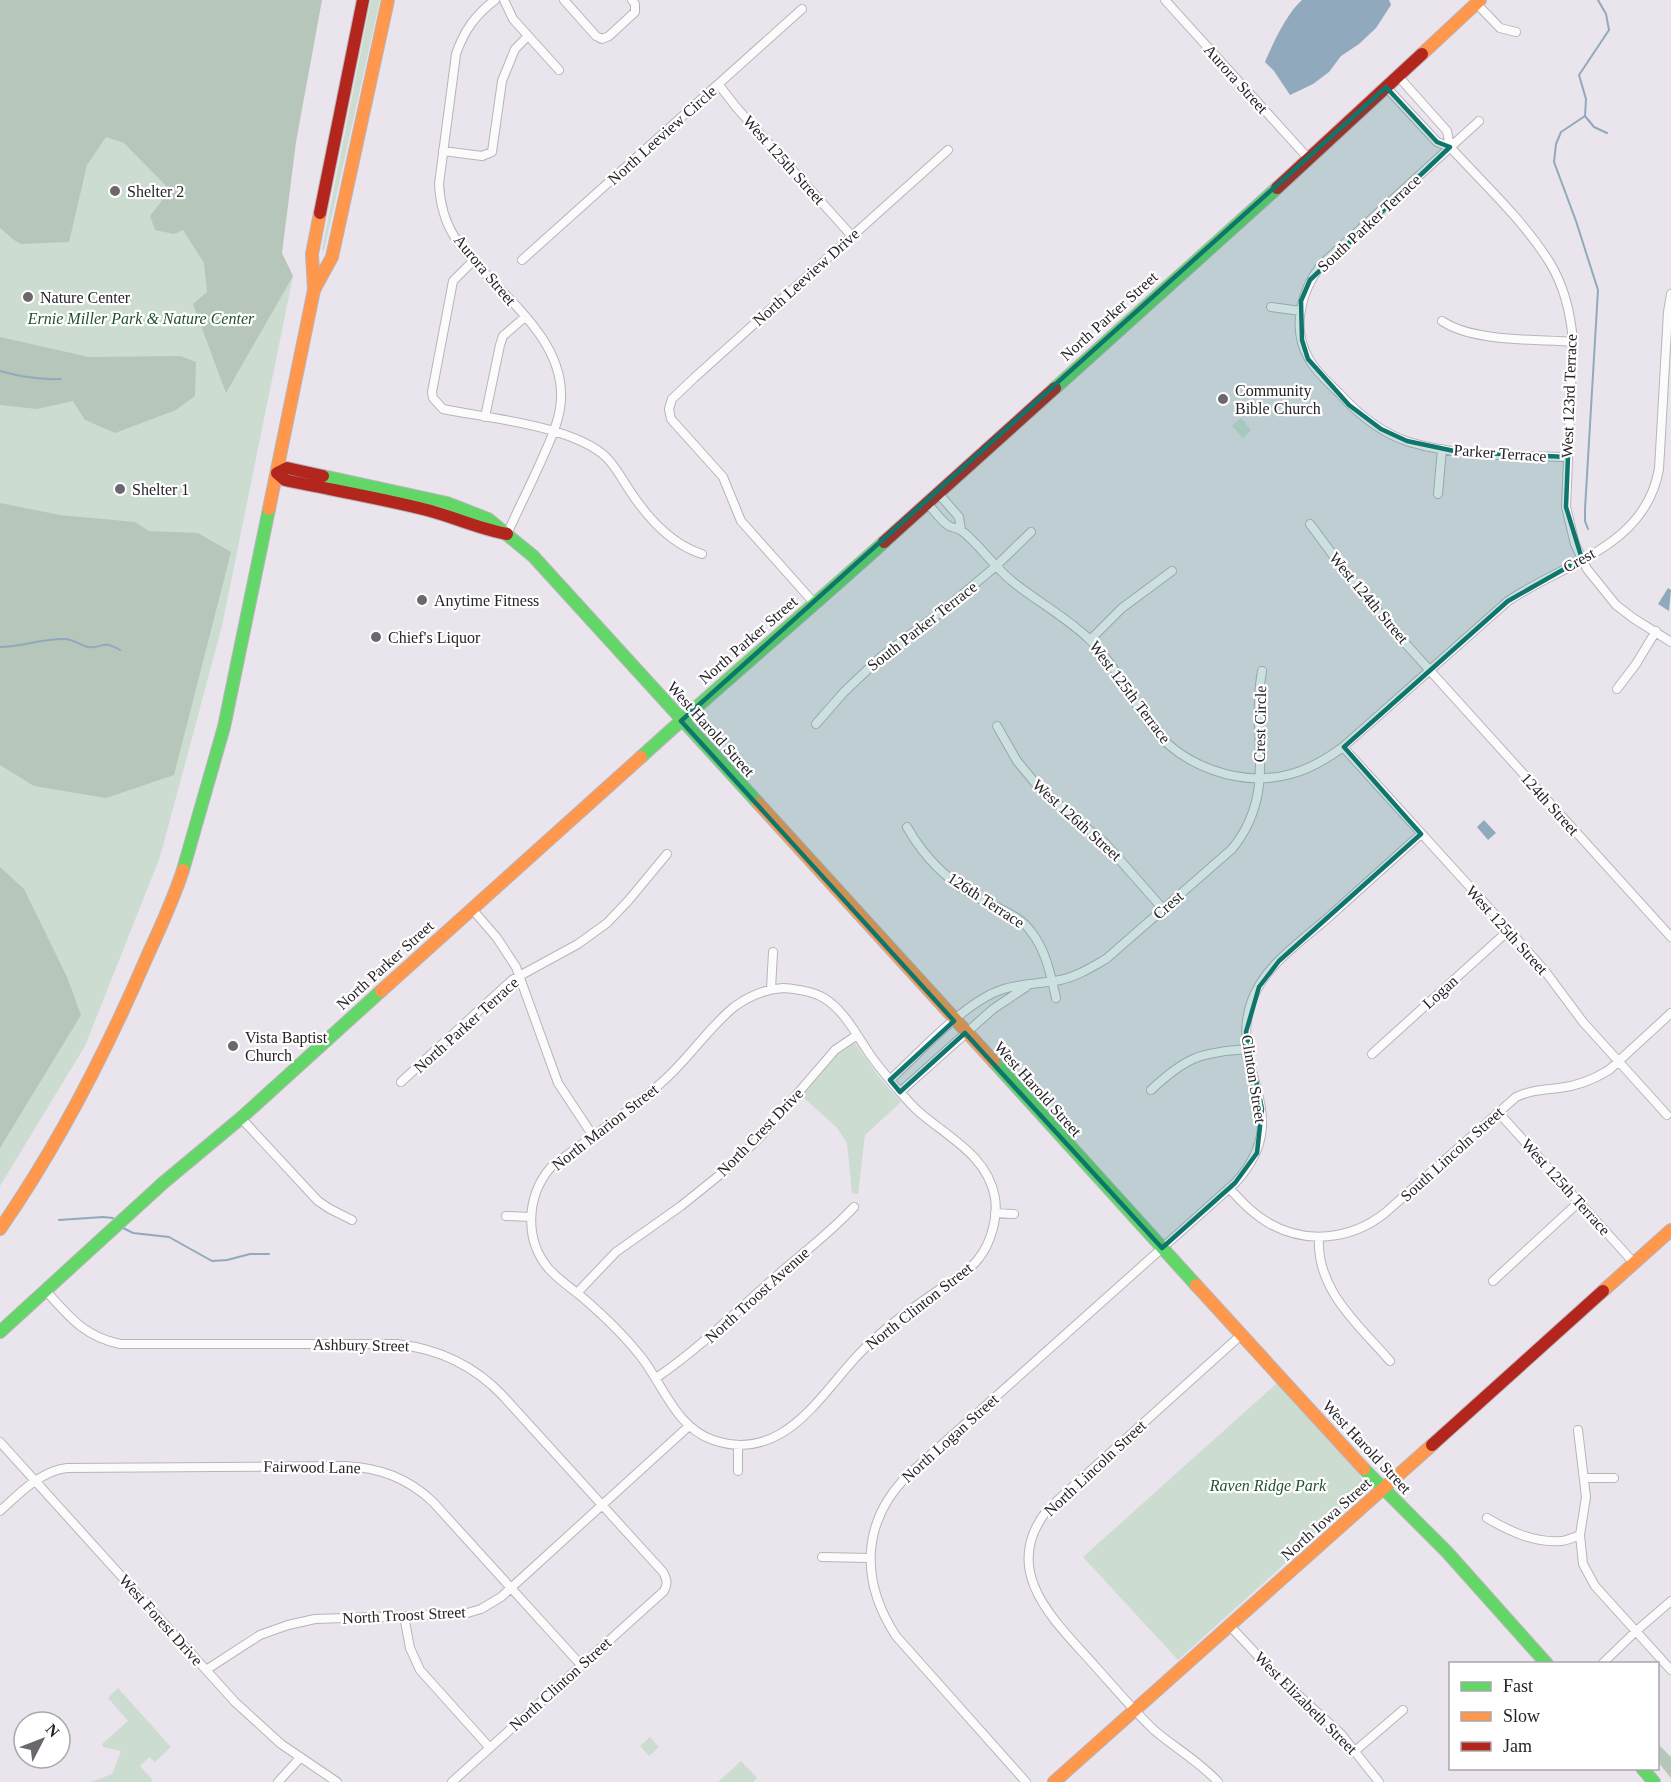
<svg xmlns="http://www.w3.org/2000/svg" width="1671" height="1782" viewBox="0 0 1671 1782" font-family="'Times New Roman',serif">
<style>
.green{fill:#cddcd0}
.forest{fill:#b6c6ba}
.water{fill:#91a9bc}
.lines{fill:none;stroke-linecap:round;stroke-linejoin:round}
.stream{stroke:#91a9bc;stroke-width:2}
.street-casing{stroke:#b9b4ba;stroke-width:10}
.fast-casing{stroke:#b9b4ba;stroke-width:14}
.slow-casing{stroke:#b9b4ba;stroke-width:14}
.jam-casing{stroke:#b9b4ba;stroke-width:14}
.street{stroke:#fcfbfc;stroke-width:8}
.fast{stroke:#63d668;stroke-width:12}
.slow{stroke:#ff974d;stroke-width:12}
.jam{stroke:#b3261e;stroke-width:12}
.marked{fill:#0f766e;fill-opacity:0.2;stroke:#0f766e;stroke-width:4.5;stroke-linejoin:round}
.poi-dot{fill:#6b676d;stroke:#fff;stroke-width:2}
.labels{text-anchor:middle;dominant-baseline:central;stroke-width:4.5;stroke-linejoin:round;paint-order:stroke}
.street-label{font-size:16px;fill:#272328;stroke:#fff}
.poi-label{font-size:16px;fill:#272328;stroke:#fff;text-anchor:start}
.park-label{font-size:16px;font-style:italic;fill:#1f522b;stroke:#fff}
</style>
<rect width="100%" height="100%" fill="#eae4ec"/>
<path class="green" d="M0,0H39L293,276L222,626L160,857L85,1046L0,1186Z
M371,0H380L324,251L322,250Z
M1241,418L1251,430L1243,438L1232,426Z
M855,1043L879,1077L901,1102L865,1135L858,1194L852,1193L847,1143L837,1128L801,1095L836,1055Z
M1277,1383L1357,1472L1362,1479V1494L1178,1660L1083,1557Z
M118,1688L171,1747L155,1762L149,1757L140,1766L153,1780L151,1782H91L112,1774L121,1751L103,1747L102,1744L128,1721L108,1698Z
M650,1737L659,1747L649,1756L640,1746Z
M741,1761L757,1778L753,1782H718Z"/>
<path class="forest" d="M0,0H322L296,142L282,253L293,276L226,393L193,304L207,292L204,263L183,230L174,234L155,230L150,216L170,190L124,143L106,137L87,165L69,242L21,244L14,240L0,228Z
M0,337L89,357L180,356L196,362L195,396L176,410L115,433L85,420L73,401L37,409L0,405Z
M0,503L60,515L135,522L149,531L198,533L231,552L174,775L106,798L34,786L0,765Z
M0,867L24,889L67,977L81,1015L0,1148Z
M1658,1744L1671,1757V1778L1658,1762Z"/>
<path class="water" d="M1302,0H1389L1391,5L1376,28L1359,44L1341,56L1329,72L1313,84L1290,95L1274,71L1265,62C1273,43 1287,13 1302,0Z
M1668,588L1671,590L1669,611L1658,604Z
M1484,820L1496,833L1488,840L1477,827Z"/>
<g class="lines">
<path class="stream" d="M1585,116L1594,127L1607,133
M0,371C21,377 39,380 61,379
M1588,529L1585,521V509L1598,290L1576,221L1554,162L1556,144L1561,132L1585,116L1586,99L1579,75L1609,30L1606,14L1598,0
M0,647C23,647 42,638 66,639C75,640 81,646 88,647C103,649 101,639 120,650
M59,1220L103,1217L113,1218
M123,1228L133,1233L169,1237L212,1261L227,1260L250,1254H269"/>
<defs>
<path id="street" d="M495,0C475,15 464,31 456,54L439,184C440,202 444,220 454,236C488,288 564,331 561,399C560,423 547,447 538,468C528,490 517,512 507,534
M504,0L513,19L559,70
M564,0L596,36L602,39L609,36L635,12V4L632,0
M1165,0L1308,158
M1476,3L1500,28L1516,32
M1398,76L1447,131L1450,147
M719,85L736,107L851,235
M1386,87L1437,142L1450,147C1483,183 1524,221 1550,263C1564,286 1571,316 1573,342L1566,507L1575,544L1587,569L1616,605L1633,618L1671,642
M1479,121L1321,265C1301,291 1291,329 1309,359C1316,372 1329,383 1339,393C1359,415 1381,433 1409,442C1460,457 1515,455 1568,457
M443,151L482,156L492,152L502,81L515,49L528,36
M474,260L453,281L432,392L433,398L443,409C488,418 573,426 606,457C616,467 622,479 630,491C647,517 671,544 702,554
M522,260L802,9
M1271,307L1301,311
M1442,321C1473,342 1535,339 1573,342
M485,417L500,345L503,336L525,317
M938,493L959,517L961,530
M1438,494L1442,449
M927,503C934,510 941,521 949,526C953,528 958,528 962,531C979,544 994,567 1013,582C1038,602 1066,617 1089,639C1115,664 1129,696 1150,724C1180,766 1240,788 1291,774C1310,769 1328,758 1343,747L1508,601C1566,562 1645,547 1659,469L1668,312L1671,294
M1310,524L1344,570L1396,633L1671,937
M815,604L741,521L723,477L671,419L669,409L672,399L694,378L948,150
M1090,640L1122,608L1172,571
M1617,689L1636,664L1656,631
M816,724L844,692L882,656L946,608L995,567L1031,532
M997,726L1017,761L1041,790L1105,843L1163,909
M1343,747L1509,930L1545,971L1583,1022L1667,1115
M907,827C925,859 950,883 982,900C999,909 1021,916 1032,933C1046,951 1051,976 1056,998
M472,909L497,938L516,967L558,1083L593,1136
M783,988C797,989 812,991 824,998C845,1011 857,1036 871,1056C878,1066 886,1075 894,1085C902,1094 910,1104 919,1112C948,1137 988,1156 995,1198C998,1217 991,1243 979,1258C968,1273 948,1283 933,1294C908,1311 883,1329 862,1351C836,1377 812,1416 780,1434C759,1446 736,1448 713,1440C676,1427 664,1387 642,1358C624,1335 603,1315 582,1297C571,1288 559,1280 549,1269C524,1240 526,1196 551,1167C588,1139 627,1114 661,1083C688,1060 707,1029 734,1007C749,996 765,989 783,988Z
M771,989L773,952
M1372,1054L1509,930
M890,1080C919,1053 965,1002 1001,990C1020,983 1041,984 1060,980C1076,977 1092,967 1106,959L1232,849C1279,791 1250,737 1262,671
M401,1082L512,980L578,944L607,923L628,901L667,854
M1151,1090C1185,1058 1200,1052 1248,1049
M900,1092L993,1009L1026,987
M1498,1112L1634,1263
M241,1118L318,1201L330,1209L352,1220
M1229,1188C1240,1200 1252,1213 1267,1222C1305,1245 1351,1240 1385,1213L1516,1097C1531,1090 1543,1090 1559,1088C1577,1086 1593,1080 1609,1070L1671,1013
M995,1213L1014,1214
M506,1216L531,1217
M1319,1238C1316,1290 1359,1325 1390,1361
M1493,1281L1579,1202
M45,1290C69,1316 83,1336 120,1344H397C439,1349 474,1365 503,1396L663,1572C667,1580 668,1583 664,1591L452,1782
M577,1293L616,1252L681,1206L727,1169L761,1136L835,1050L857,1035
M656,1378C700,1348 732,1315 772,1280C799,1256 829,1234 854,1207
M1578,1430L1586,1497L1580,1535L1583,1564L1595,1586L1671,1670
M0,1442L235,1702L281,1744L337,1782
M738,1446V1471
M1584,1478H1614
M0,1511C19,1494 40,1471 67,1468L346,1466C380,1468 408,1478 433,1502L581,1665
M1487,1518C1509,1531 1534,1543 1561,1541C1567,1541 1574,1537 1580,1535
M822,1557L870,1558
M404,1616L410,1648L420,1670L490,1748
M1230,1626L1274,1673L1341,1734L1379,1782
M1602,1664L1635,1632L1671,1601
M206,1670L260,1635L288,1625L315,1619L464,1614L481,1609L501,1597L689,1426
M1355,1751L1403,1710
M278,1782L300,1758
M1026,1782L896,1636C860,1581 861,1522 908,1475L1235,1183C1298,1115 1228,1073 1251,1003C1263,966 1302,941 1330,916C1360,889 1391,861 1421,834
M1218,1782C1199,1761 1175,1748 1154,1730C1133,1710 1114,1687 1095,1666C1055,1621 998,1571 1048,1509L1241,1335"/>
<path id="fast" d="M1055,388L1277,188
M323,476L447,503L488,519L533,556L758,803
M641,757C721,684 803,615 884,542
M183,870L224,727L269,509
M994,1062L1196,1285
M0,1332L163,1183L241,1118L381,991
M1364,1469L1447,1552L1547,1664
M1642,1768L1654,1782"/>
<path id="slow" d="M1422,54L1480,0
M314,290L332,257L388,0
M269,509L314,290L312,254L320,213
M758,803L994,1062
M381,991L641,757
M0,1229C59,1144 105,1054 146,959C159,930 173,901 183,870
M1196,1285L1364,1469
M1603,1291L1671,1230
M1054,1782L1432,1445"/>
<path id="jam" d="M1277,188L1422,54
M320,213L363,0
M323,476L287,468L277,473L285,480C332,490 380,498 427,510C454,517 479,529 507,534
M884,542L1055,388
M1432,1445L1603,1291"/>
</defs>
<use href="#street" class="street-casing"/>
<use href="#fast" class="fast-casing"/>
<use href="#slow" class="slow-casing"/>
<use href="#jam" class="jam-casing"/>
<use href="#street" class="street"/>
<use href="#fast" class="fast"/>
<use href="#slow" class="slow"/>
<use href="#jam" class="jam"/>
</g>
<path class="marked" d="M1386,87L1437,142L1450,147L1310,280L1301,301L1302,340L1308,359L1349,405L1381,429L1407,441L1459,452L1568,457L1566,507L1582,559L1508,601L1344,747L1421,834L1279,961L1259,987L1246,1032L1262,1109L1257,1153L1235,1183L1162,1248L965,1033L900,1092L890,1080L954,1021L681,721Z"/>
<g class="poi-dot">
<circle cx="115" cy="191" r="6"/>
<circle cx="28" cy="297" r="6"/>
<circle cx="1223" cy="399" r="6"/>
<circle cx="120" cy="489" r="6"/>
<circle cx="422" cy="600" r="6"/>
<circle cx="376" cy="637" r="6"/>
<circle cx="233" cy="1046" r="6"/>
</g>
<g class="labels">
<g class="street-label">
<text transform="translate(1236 79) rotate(48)">Aurora Street</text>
<text transform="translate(662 135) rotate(-42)">North Leeview Circle</text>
<text transform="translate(784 160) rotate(48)">West 125th Street</text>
<text transform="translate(1369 223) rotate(-43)">South Parker Terrace</text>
<text transform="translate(485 270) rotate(50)">Aurora Street</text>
<text transform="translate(806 277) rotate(-42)">North Leeview Drive</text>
<text transform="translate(1109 316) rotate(-42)">North Parker Street</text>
<text transform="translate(1569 396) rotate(-88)">West 123rd Terrace</text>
<text transform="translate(1500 453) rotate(4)">Parker Terrace</text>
<text transform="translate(1579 560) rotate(-29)">Crest</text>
<text transform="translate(1369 598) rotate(50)">West 124th Street</text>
<text transform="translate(922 626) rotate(-38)">South Parker Terrace</text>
<text transform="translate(748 640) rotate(-41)">North Parker Street</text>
<text transform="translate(1130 692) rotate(53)">West 125th Terrace</text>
<text transform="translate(1260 724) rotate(-89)">Crest Circle</text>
<text transform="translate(711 729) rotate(48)">West Harold Street</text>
<text transform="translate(1550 804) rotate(48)">124th Street</text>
<text transform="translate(1077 820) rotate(42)">West 126th Street</text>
<text transform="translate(986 900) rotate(33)">126th Terrace</text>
<text transform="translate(1168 905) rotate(-41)">Crest</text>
<text transform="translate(1507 930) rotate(48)">West 125th Street</text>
<text transform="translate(385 965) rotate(-42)">North Parker Street</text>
<text transform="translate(1440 992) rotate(-42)">Logan</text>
<text transform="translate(466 1025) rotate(-42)">North Parker Terrace</text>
<text transform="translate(1254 1079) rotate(81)">Clinton Street</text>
<text transform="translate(1038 1089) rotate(48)">West Harold Street</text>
<text transform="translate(605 1127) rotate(-38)">North Marion Street</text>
<text transform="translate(760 1132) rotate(-46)">North Crest Drive</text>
<text transform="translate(1452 1154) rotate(-42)">South Lincoln Street</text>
<text transform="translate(1566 1187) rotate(48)">West 125th Terrace</text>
<text transform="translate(757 1295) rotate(-42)">North Troost Avenue</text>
<text transform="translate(919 1306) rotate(-38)">North Clinton Street</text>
<text transform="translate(361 1345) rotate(1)">Ashbury Street</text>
<text transform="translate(950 1438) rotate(-42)">North Logan Street</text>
<text transform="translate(1367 1447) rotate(47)">West Harold Street</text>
<text transform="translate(312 1467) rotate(1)">Fairwood Lane</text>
<text transform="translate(1095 1468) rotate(-43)">North Lincoln Street</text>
<text transform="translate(1326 1519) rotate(-42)">North Iowa Street</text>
<text transform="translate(404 1615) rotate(-3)">North Troost Street</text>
<text transform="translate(161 1620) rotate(48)">West Forest Drive</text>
<text transform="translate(560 1684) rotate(-42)">North Clinton Street</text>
<text transform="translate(1306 1703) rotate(45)">West Elizabeth Street</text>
</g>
<g class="poi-label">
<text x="127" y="191">Shelter 2</text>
<text x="40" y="297">Nature Center</text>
<text x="1235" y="390">Community<tspan x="1235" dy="18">Bible Church</tspan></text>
<text x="132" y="489">Shelter 1</text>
<text x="434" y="600">Anytime Fitness</text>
<text x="388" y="637">Chief's Liquor</text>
<text x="245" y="1037">Vista Baptist<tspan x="245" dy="18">Church</tspan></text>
</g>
<g class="park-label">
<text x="141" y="318">Ernie Miller Park &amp; Nature Center</text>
<text x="1268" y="1485">Raven Ridge Park</text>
</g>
</g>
<rect x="1449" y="1662" width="210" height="108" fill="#ffffff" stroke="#a9a7a9" stroke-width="1.5"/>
<rect x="1461" y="1682" width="30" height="9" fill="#63d668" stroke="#a9a7a9" stroke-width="1.5"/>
<text x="1503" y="1692" font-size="18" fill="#272328">Fast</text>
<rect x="1461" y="1712" width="30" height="9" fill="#ff974d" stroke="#a9a7a9" stroke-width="1.5"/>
<text x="1503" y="1722" font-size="18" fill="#272328">Slow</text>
<rect x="1461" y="1742" width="30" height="9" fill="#b3261e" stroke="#a9a7a9" stroke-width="1.5"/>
<text x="1503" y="1752" font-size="18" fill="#272328">Jam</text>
<g transform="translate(42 1740) rotate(48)"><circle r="28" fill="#ffffff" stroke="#a9a7a9" stroke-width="1.5"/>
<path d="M0-4.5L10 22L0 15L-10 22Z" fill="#6b676d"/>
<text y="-9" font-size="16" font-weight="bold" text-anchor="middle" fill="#272328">N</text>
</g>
</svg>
